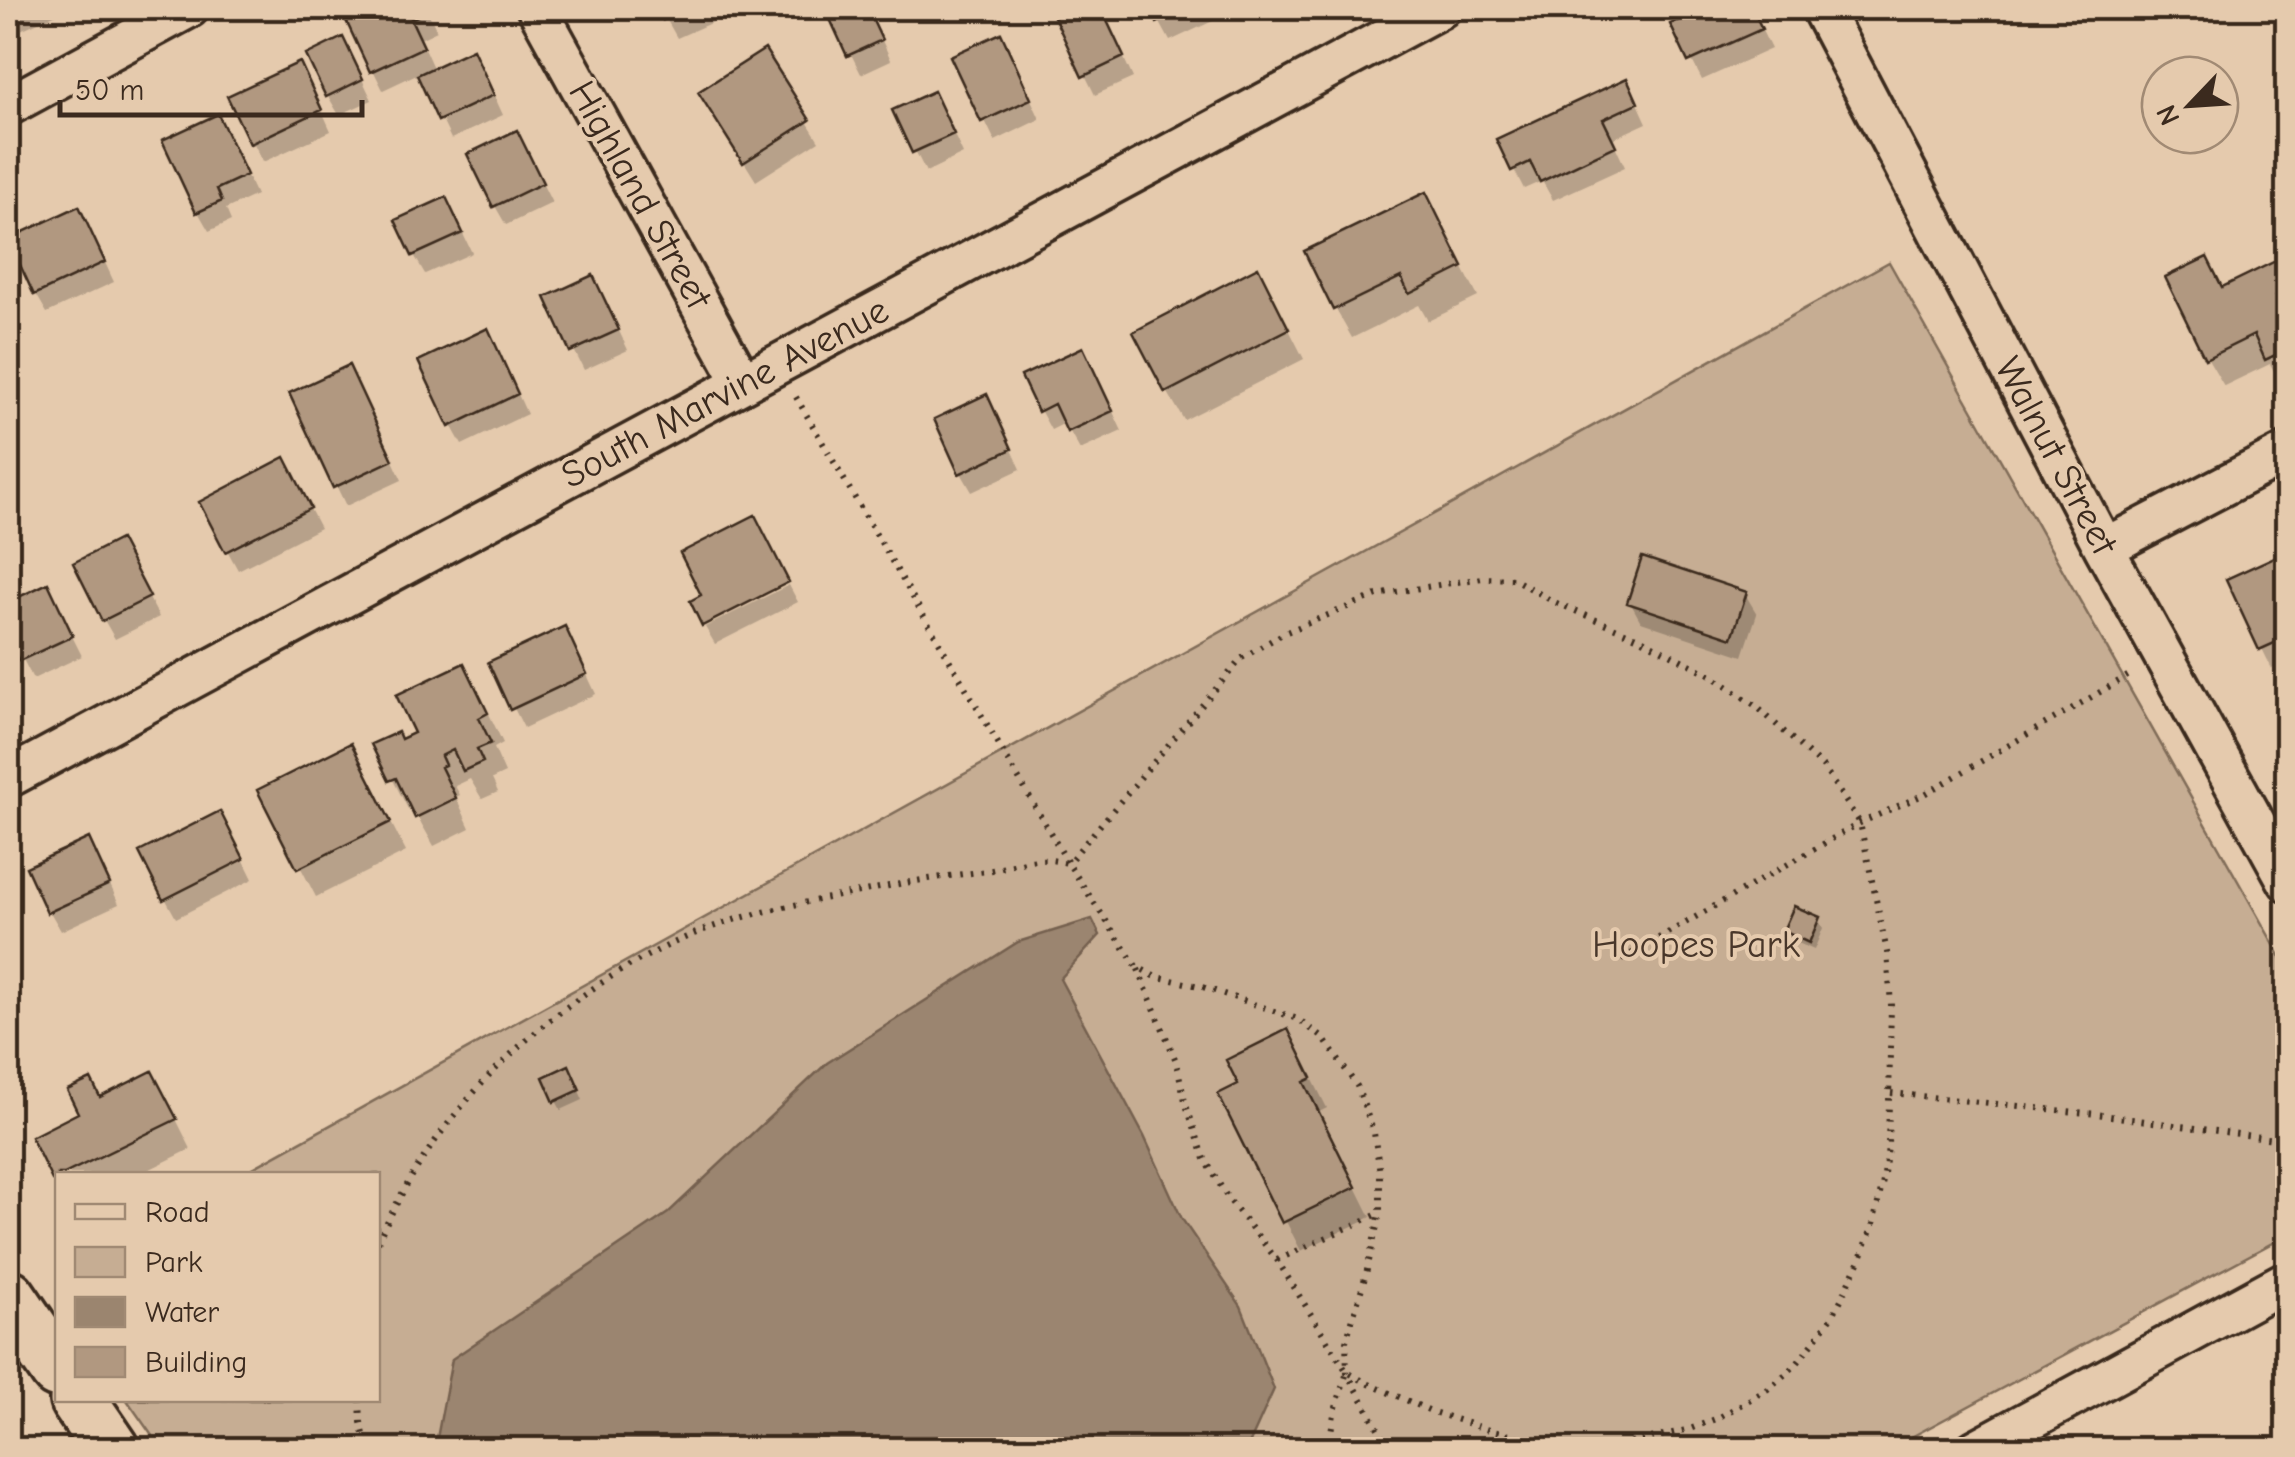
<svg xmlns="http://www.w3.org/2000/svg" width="2295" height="1457" viewBox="0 0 2295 1457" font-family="'Comic Neue',sans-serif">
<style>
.green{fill:#c6ad93;stroke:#806c58;stroke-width:2.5}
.water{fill:#9b856f;stroke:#75614f;stroke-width:2.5}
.shadow{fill:#0003}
.building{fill:#b19880;stroke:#3b2a1e;stroke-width:2.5}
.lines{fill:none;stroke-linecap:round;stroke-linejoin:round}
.minor-casing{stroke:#3b2a1e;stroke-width:45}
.trunk-casing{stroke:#3b2a1e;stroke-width:62}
.path{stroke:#3b2a1e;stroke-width:6;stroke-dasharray:2.5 8;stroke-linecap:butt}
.minor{stroke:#e5caad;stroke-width:38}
.trunk{stroke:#e5caad;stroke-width:55}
.labels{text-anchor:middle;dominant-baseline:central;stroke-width:8;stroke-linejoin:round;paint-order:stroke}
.street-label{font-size:38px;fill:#3b2a1e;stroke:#e5caad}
.park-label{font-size:38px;fill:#49372a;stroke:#e5caad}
</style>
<rect width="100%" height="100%" fill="#e5caad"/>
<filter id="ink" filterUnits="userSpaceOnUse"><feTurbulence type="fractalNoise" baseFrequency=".01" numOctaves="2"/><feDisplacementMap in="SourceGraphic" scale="20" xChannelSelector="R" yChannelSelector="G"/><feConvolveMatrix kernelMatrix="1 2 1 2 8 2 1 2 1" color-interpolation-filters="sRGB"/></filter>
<g filter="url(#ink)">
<path class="green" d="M1889,262L2287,968V1235L1889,1449L162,1450L127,1400H378V1174H242Z"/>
<path class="water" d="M1092,919L1100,935L1060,979L1144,1136L1182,1219L1241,1306L1274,1389L1247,1449H435L452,1359L668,1213L827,1063L1018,942Z"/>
<path class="shadow" d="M8,8H70L16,32L8,18Z
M362,8H426L437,31L420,39L434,70L483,71L503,115L451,139L419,73L383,90L346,15Z
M660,8H744L677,38Z
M828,8H867L891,60L861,74Z
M1052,8H1101L1133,78L1095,95Z
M1152,8H1211L1217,19L1170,41Z
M1712,8H1751L1771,49L1702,80L1674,25Z
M764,52L819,141L756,181L713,112Z
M1011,56L1040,119L995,141L954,58Z
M353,60L372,100L339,115L328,96Z
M310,84L331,131L263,162L231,97Z
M1637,101L1647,123L1612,139L1625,167L1553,200L1542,181L1524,189L1499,141Z
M895,111L944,113L963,154L926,172Z
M228,136L256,195L226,209L231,221L209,231L198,212Z
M527,153L552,203L506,225L495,206Z
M1425,195L1478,297L1428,321L1419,305L1352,338L1335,308Z
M456,219L472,253L425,274L414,255Z
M89,228L114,282L47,313L36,294Z
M2288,258V386L2284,388L2270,364L2224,386L2207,357L2223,289Z
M603,297L628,350L584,370L548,298Z
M1274,300L1304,359L1184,420L1167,391Z
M498,350L527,414L462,445L451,425Z
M1093,369L1122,431L1080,450L1065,423L1051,430L1040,410Z
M359,387L402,480L346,506L292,394Z
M997,417L1021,469L972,492L961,473Z
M295,480L320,528L238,570L227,550Z
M130,562L159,617L115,639L104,620Z
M2288,565V661L2272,669L2229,581Z
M789,585L798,602L715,644L705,627Z
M47,586L82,656L33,679L8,630V604Z
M1745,594L1757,614L1743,656L1641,622L1630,602Z
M575,649L596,694L524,728L491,663Z
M463,666L480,695L503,743L494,748L505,773L492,779L498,792L482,799L470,779L455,786L460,795L456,797L470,828L434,846L412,807L408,809L375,745L400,742L417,734Z
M367,775L406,852L316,897L261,791Z
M231,834L253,879L176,918L165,898Z
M99,861L119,904L61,931L50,912Z
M1818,919L1823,928L1814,950L1791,940L1786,931Z
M8,922L18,941L8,947Z
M1304,1062L1327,1108L1319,1112L1371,1217L1301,1251L1222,1095Z
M573,1077L583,1100L561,1110L556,1101Z
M100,1100L168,1103L191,1149L140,1174H58V1185L34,1138L82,1114Z"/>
<path class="building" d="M356,8H426L428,11L411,19L424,47L370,72L343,14Z
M658,8H690L663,20Z
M825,8H867L882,40L847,56Z
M1050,8H1101L1124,57L1082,77Z
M1149,8H1190L1157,23Z
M1706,8H1752L1762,29L1688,62L1670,24Z
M1001,33L1031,99L981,122L950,56Z
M343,37L363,79L326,97L306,55Z
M473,49L494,95L438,121L417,75Z
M765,49L810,120L743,163L698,92Z
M300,62L322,110L250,144L227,96Z
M1627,78L1638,103L1603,119L1616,146L1540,182L1530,162L1511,171L1496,139Z
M934,91L954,134L912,153L892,110Z
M218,114L247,175L217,189L222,201L196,213L162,140Z
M517,130L543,183L493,207L467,154Z
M1426,192L1463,267L1409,294L1401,277L1333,310L1304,251Z
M446,197L463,233L412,256L395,220Z
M79,206L105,262L34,295L8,239Z
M2288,255V292L2276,297L2288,320V349L2265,360L2254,335L2205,359L2165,277L2207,257L2222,287Z
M1258,267L1289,329L1165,393L1133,332Z
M593,275L619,330L570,352L545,297Z
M488,328L518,394L449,427L418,361Z
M1083,347L1113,411L1067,432L1054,404L1038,412L1021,376Z
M349,365L393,460L333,488L289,393Z
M987,394L1012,449L959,474L934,419Z
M285,457L311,508L225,552L199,502Z
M755,515L789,582L702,626L690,601L701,595L680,553Z
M120,539L150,597L102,621L73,563Z
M2283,553L2288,562V637L2259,650L2226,579Z
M1642,557L1747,592L1732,638L1627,603Z
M48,583L73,636L19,661L8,636V602Z
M565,626L587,674L510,710L488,662Z
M464,663L488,713L479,718L491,743L477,749L483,762L463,771L453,750L441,756L445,765L441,767L456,798L415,818L396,778L389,781L371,744L398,732L401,739L414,733L396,695Z
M351,743L391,822L297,869L257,790Z
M220,811L244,859L163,900L139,852Z
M89,838L110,884L47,913L26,867Z
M1794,906L1820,917L1809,943L1783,931Z
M1288,1029L1312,1078L1304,1082L1356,1187L1282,1223L1218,1094L1238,1084L1226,1060Z
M569,1065L580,1090L554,1102L543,1077Z
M152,1071L177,1119L64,1174H58V1178L52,1180L31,1137L78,1113L67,1090L91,1079L100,1097Z"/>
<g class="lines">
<defs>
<path id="minor" d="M537,8L743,383
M1821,8L2104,548L2288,882
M8,106L189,8
M2104,548L2288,452
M8,778L1441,8
M1975,1450L2288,1280"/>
<path id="trunk" d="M8,1297L58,1370
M78,1400L112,1450"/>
</defs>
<use href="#minor" class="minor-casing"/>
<use href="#trunk" class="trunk-casing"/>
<path class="path" d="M796,397L1068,863L1242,658L1284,633L1377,595L1482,578L1514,579L1552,601L1641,639L1711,675L1756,706L1823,767L1860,823L1887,952L1891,1005L1888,1147L1883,1181L1873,1225L1861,1258L1833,1316L1796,1365L1768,1389L1718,1418L1690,1429L1616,1446L1579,1447L1543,1443L1489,1430L1433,1412L1367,1383L1347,1372
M1622,959L1860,823L1925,794L2131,674
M1138,969L1176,1061L1186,1105L1205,1159L1227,1197L1277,1260L1347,1372L1334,1414L1328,1450
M1891,1093L2096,1114L2288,1141
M378,1242C383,1228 391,1215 398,1201C460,1083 579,978 704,930C763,908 827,899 889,886C919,880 948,876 979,872C999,870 1018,862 1038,860C1048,859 1058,861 1068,863L1136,966L1154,976L1203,987L1298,1019L1323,1038L1357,1086L1374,1133L1380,1173V1213L1366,1274L1346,1341L1347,1372L1390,1450
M1277,1260L1378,1214
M360,1400L361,1422L368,1450"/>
<use href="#minor" class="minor"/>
<use href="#trunk" class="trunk"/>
</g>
</g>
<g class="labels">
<g class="street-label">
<text transform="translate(640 195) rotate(61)">Highland Street</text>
<text transform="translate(725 393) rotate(-28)">South Marvine Avenue</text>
<text transform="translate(2056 456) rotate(62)">Walnut Street</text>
</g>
<g class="park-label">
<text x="1696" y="945">Hoopes Park</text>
</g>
</g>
<rect width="2295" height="1457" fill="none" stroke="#e5caad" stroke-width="40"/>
<rect x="20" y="20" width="2255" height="1417" fill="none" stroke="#3b2a1e" stroke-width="4" filter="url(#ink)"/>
<rect x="55" y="1172" width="325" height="230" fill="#e5caad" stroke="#a18a74" stroke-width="2.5"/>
<rect x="75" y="1204" width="50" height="15" fill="#e5caad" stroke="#a18a74" stroke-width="2.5"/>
<text x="145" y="1222" font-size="30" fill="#3b2a1e">Road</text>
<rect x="75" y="1247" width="50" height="30" fill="#c6ad93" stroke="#a18a74" stroke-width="2.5"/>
<text x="145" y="1272" font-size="30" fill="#3b2a1e">Park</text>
<rect x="75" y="1297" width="50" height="30" fill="#9b856f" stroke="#a18a74" stroke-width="2.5"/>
<text x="145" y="1322" font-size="30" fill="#3b2a1e">Water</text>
<rect x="75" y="1347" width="50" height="30" fill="#b19880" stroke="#a18a74" stroke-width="2.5"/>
<text x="145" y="1372" font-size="30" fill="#3b2a1e">Building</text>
<g transform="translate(2190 105) rotate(245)"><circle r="48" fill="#e5caad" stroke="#a18a74" stroke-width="2.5"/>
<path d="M0-8L18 38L0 25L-18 38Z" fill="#3b2a1e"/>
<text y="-15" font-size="28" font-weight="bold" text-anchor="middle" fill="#3b2a1e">N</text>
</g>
<path d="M60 100v15h302v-15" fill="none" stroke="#3b2a1e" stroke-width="5"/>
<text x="75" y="100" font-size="30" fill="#3b2a1e" stroke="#e5caad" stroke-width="8" paint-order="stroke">50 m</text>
</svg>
